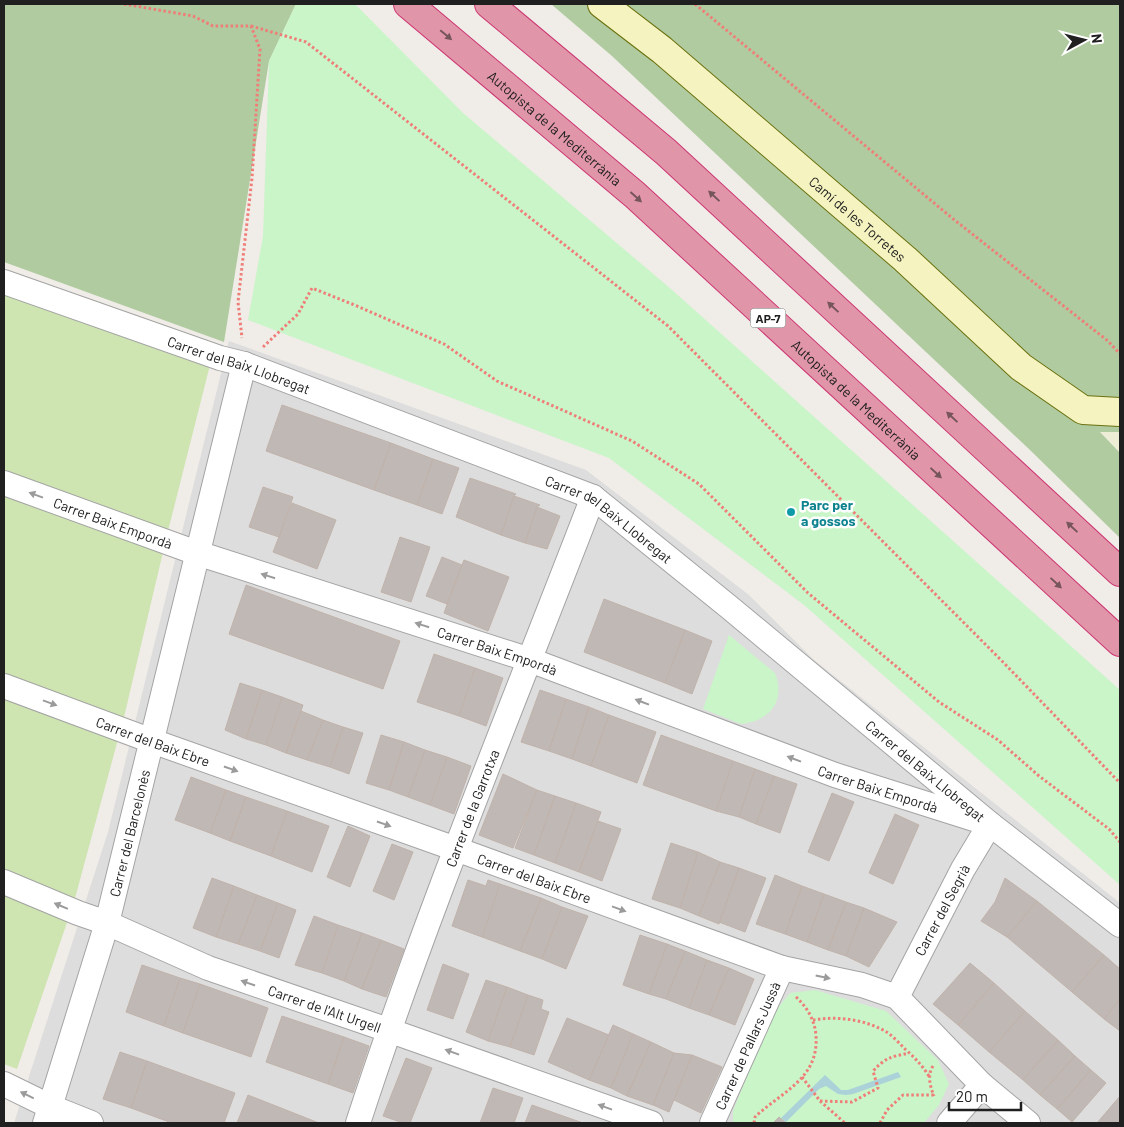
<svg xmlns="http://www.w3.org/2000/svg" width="1124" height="1127" viewBox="0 0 1124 1127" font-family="Barlow,sans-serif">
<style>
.residential{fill:#dedddd}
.farmland{fill:#ecedd4}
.grass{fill:#cee5b2}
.forest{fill:#afcb9f}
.park{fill:#c9f5c9}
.water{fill:#abd2d9}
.building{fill:#c0b8b4;stroke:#c0b3ab}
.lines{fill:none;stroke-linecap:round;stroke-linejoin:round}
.street-casing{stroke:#a4a4a4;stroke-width:26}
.secondary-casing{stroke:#6b700e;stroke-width:30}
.highway-casing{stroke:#cd3573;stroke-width:30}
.path{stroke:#ef7e79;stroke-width:3;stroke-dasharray:2.5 2.5;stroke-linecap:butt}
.street{stroke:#fff;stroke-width:24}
.secondary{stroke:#f5f4c0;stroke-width:28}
.highway{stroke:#e096a8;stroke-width:28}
.oneway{fill:#76555d}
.oneway2{fill:#9b9b9b}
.culture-dot{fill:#0f9aa8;stroke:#fff;stroke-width:2}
.labels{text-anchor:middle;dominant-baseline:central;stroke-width:5;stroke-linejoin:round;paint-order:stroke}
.shield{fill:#fff;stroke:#636363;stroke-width:1}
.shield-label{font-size:12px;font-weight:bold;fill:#202020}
.street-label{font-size:14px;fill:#202020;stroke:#fff}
.culture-label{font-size:14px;font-weight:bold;fill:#0d838f;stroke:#fff;text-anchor:start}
</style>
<rect width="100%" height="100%" fill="#f0ece7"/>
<path class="residential" d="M229,341L586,470L749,595L814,660L1120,903V1123H14L108,832Z"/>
<path class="farmland" d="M1100,431L1120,432V453Z"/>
<path class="grass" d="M4,292L210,365L168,531L124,717L74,902L17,1069L4,1064Z"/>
<path class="forest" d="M4,4H296L269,61L224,342L4,262Z
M551,4H1120V432H1100L1120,453V538L1030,450L612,56Z"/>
<path class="park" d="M296,4H355L463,113L671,289L1120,690V885L804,605L609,458L248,320L263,236L269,61Z
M729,635L775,673C786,701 770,721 741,724L703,709Z
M815,990L886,1011L938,1060L949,1084L939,1105L924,1123H733V1111L771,1016L790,993Z"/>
<path class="water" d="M898,1072L901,1077L853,1094L846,1095L838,1094L826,1086L819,1089L786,1122L781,1118L825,1075L841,1090H848Z"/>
<path class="building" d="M282,405L391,443L374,490L266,451Z
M391,443L433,459L417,505L374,490Z
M433,459L459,468L442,514L417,505Z
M470,478L516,494L514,496L501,535L456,517Z
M263,487L293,497L279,537L249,527Z
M514,496L540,505L537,507L525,543L501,535Z
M292,503L336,520L317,569L273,552Z
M537,507L560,516L547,549L525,543Z
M400,537L430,547L411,602L381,592Z
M442,557L462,565L447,604L426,596Z
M464,560L509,577L488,631L444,613Z
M246,585L400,641L383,689L229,634Z
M604,599L685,630L665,683L584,652Z
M685,630L712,641L692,694L665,683Z
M434,654L475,668L459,716L417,702Z
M475,668L503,678L486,726L459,716Z
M240,683L262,690L246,739L225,730Z
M262,690L282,697L266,745L246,739Z
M540,690L566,699L549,751L521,742Z
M282,697L303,705L286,753L266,745Z
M566,699L589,707L572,759L549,751Z
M589,707L609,715L591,766L572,759Z
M301,711L323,720L307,760L286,753Z
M609,715L656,732L637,783L591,766Z
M323,720L343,727L330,767L307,760Z
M343,727L363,733L349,774L330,767Z
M381,735L404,742L389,790L366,783Z
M661,735L733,761L716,811L643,785Z
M404,742L425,750L408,797L389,790Z
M425,750L447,757L430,805L408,797Z
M447,757L471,766L454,814L430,805Z
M733,761L755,769L739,817L716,811Z
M755,769L774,776L756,824L739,817Z
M503,774L537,790L513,848L479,835Z
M774,776L797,784L780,833L756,824Z
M191,777L226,790L210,833L175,820Z
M226,790L246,797L230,841L210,833Z
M537,790L555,796L534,855L515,848Z
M832,793L854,802L829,861L808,852Z
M555,796L576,803L555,863L534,855Z
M246,797L287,811L271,856L230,841Z
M576,803L601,812L579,872L555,863Z
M287,811L329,826L312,872L271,856Z
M895,814L919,825L893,884L869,873Z
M598,821L621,829L602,881L579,872Z
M348,826L370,836L350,887L327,877Z
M671,843L698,852L680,908L652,899Z
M392,844L413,852L394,900L373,891Z
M698,852L720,862L699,916L680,908Z
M720,862L739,868L719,924L699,916Z
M739,868L766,878L745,932L719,922Z
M775,875L802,886L785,934L756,924Z
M212,878L234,886L216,937L193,928Z
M1005,878L1037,901L1007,937L981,921L995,902Z
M468,880L486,886L488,880L500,884L482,937L452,926Z
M500,884L541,898L520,951L482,937Z
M234,886L257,895L238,944L216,937Z
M802,886L824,894L807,942L785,934Z
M824,894L846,902L828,950L807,942Z
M257,895L278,903L260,951L238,944Z
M541,898L562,907L542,959L520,951Z
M1037,901L1104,955L1072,992L1007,937Z
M846,902L864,908L846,956L828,950Z
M278,903L296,910L279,958L260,951Z
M562,907L588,916L566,969L542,959Z
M864,908L897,922L869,967L846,956Z
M314,916L338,925L322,973L295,965Z
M338,925L362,933L344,981L322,973Z
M362,933L381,940L362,989L344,981Z
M640,935L667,944L649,994L623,985Z
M381,940L404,949L386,997L362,989Z
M667,944L685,951L666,999L649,994Z
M685,951L707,960L689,1008L666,999Z
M1104,955L1120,969V999L1104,1019L1072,992Z
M707,960L729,968L709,1015L689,1008Z
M970,963L994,983L958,1025L933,1004Z
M443,964L469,974L453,1019L427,1010Z
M142,965L180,978L164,1026L126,1012Z
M729,968L754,979L735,1025L709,1015Z
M180,978L200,984L183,1033L164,1026Z
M486,980L507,987L488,1041L466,1032Z
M994,983L1025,1011L989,1052L958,1025Z
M200,984L268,1008L251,1057L183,1033Z
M507,987L528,995L510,1047L488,1041Z
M528,995L543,1000L541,1009L549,1012L534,1055L510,1047Z
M1120,999V1031L1104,1019Z
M1025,1011L1058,1040L1023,1080L989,1052Z
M282,1016L344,1037L328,1084L266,1062Z
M567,1018L609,1035L589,1080L548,1062Z
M613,1025L633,1034L611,1088L589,1080Z
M633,1034L651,1042L627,1096L611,1088Z
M344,1037L369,1046L353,1093L328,1084Z
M1058,1040L1075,1056L1040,1095L1023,1080Z
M651,1042L674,1053L653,1105L627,1096Z
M120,1052L147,1061L131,1108L103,1099Z
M674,1053L692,1055L669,1112L653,1105Z
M692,1055L722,1067L701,1113L674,1100Z
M1075,1056L1091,1070L1057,1109L1040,1095Z
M406,1058L432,1068L410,1123H403L383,1116Z
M147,1061L235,1093L224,1123H172L131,1108Z
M1091,1070L1106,1083L1072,1122L1057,1109Z
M493,1088L523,1098L514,1123H480Z
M248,1095L319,1123H237Z
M1120,1096V1123H1097Z
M532,1105L583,1123H525Z
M779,1117L786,1123H775L774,1122Z"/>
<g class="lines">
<defs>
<g id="street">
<path id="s1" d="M4,282L220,358L244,364L593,497L729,607L990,824L1120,925"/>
<path id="s2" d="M4,483L197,553L530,660L835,775L990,824L963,869L897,997"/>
<path id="s3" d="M4,686L152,741L456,849L782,968L862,985L897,997L982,1085L1028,1123"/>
<path id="s4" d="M4,882L78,913L107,923L208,968L388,1030L651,1123"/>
<path d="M4,1084L51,1107L91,1123"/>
<path id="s5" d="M45,1123L107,923L244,364"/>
<path id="s6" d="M358,1123C427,911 513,705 593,497"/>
<path id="s7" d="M712,1123L782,968"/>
<path d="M949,1123L982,1085"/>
</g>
<g id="secondary">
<path id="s8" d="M602,4L662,50L905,259L1021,367L1083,410L1120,412"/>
</g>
<g id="highway">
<path id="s9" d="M408,4L635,195L1120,642"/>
<path d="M489,4L666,152L1120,572"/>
</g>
</defs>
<use href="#street" class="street-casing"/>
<use href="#secondary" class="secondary-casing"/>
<use href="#highway" class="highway-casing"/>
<path class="path" d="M124,4L193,16L213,26H251L260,49L252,178L238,302L242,338
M695,4L952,218L1108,341L1120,354
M251,26L306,42L668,326L1001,660L1120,783
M263,347L298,314L312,288L357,306L444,344L497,381L632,441L699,484L808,593L939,702L998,740L1039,776L1109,829L1120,842
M813,1020C837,1016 863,1019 885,1031C892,1035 899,1043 905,1049C915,1058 923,1066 930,1078
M933,1066C927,1075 930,1086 934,1096
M802,1077L820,1101L845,1123
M820,1101L852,1102L878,1088L873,1071C886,1057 891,1057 909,1053
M754,1123L755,1117C781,1092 819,1079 816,1036C815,1020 807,1007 795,996
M880,1123L887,1110L903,1095H934"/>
<use href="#street" class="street"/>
<use href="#secondary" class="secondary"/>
<use href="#highway" class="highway"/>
</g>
<defs><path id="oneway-solid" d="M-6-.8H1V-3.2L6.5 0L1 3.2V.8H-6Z" transform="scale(1.25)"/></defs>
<g class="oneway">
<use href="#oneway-solid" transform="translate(446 35) rotate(40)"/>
<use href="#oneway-solid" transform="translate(714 196) rotate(-137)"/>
<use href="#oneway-solid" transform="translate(636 197) rotate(42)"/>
<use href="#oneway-solid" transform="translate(833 307) rotate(-137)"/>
<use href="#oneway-solid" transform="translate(952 417) rotate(-137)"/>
<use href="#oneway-solid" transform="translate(936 473) rotate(43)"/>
<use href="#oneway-solid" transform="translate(1072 527) rotate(-137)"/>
<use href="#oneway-solid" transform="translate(1056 583) rotate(43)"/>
</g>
<g class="oneway2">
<use href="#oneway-solid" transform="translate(36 495) rotate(-160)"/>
<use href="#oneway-solid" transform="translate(268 576) rotate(-162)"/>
<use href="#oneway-solid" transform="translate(422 625) rotate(-162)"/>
<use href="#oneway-solid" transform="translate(642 702) rotate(-159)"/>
<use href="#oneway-solid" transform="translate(50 703) rotate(20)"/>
<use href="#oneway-solid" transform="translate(794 759) rotate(-159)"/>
<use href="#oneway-solid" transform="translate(231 769) rotate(19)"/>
<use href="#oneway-solid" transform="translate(384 824) rotate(19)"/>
<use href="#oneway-solid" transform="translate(61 906) rotate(-157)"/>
<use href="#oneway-solid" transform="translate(619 909) rotate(20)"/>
<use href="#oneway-solid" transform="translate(823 977) rotate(12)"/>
<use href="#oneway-solid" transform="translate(248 983) rotate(-161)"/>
<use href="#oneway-solid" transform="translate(452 1052) rotate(-160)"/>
<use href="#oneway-solid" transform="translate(27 1095) rotate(-154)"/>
<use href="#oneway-solid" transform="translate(605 1107) rotate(-160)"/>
</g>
<circle class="culture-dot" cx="791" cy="512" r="5"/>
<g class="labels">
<rect class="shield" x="750.5" y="308.5" width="35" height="19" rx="4"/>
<g class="shield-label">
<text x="768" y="318">AP-7</text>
</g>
<g class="street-label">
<text stroke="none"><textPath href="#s9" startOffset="192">Autopista de la Mediterrània</textPath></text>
<text stroke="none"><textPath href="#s8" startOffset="334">Camí de les Torretes</textPath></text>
<text stroke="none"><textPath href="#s1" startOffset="249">Carrer del Baix Llobregat</textPath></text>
<text stroke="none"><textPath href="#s9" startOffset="598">Autopista de la Mediterrània</textPath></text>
<text stroke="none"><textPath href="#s1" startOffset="652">Carrer del Baix Llobregat</textPath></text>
<text stroke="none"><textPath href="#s2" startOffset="116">Carrer Baix Empordà</textPath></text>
<text stroke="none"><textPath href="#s2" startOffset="521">Carrer Baix Empordà</textPath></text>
<text stroke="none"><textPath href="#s3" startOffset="159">Carrer del Baix Ebre</textPath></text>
<text stroke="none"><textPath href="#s1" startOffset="1058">Carrer del Baix Llobregat</textPath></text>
<text stroke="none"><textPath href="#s2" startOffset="926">Carrer Baix Empordà</textPath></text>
<text stroke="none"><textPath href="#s6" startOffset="335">Carrer de la Garrotxa</textPath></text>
<text stroke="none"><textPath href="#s5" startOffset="302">Carrer del Barcelonès</textPath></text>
<text stroke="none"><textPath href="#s3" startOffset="564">Carrer del Baix Ebre</textPath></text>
<text transform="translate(942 910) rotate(-62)">Carrer del Segrià</text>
<text stroke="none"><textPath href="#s4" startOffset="345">Carrer de l'Alt Urgell</textPath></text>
<text stroke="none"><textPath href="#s7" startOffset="85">Carrer de Pallars Jussà</textPath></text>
</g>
<g class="culture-label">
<text x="801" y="504">Parc per<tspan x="801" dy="16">a gossos</tspan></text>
</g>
</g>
<rect width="1124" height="1127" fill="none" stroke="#202020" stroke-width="10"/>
<g transform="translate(1084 40) rotate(83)" stroke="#ffffff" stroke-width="4" paint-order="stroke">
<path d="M0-4L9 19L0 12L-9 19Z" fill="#202020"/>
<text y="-8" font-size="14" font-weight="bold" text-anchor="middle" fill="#202020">N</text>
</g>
<path d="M949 1102v8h72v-8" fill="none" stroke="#202020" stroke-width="2.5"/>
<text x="956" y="1102" font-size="15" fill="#202020" stroke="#ffffff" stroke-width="4" paint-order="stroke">20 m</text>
</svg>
